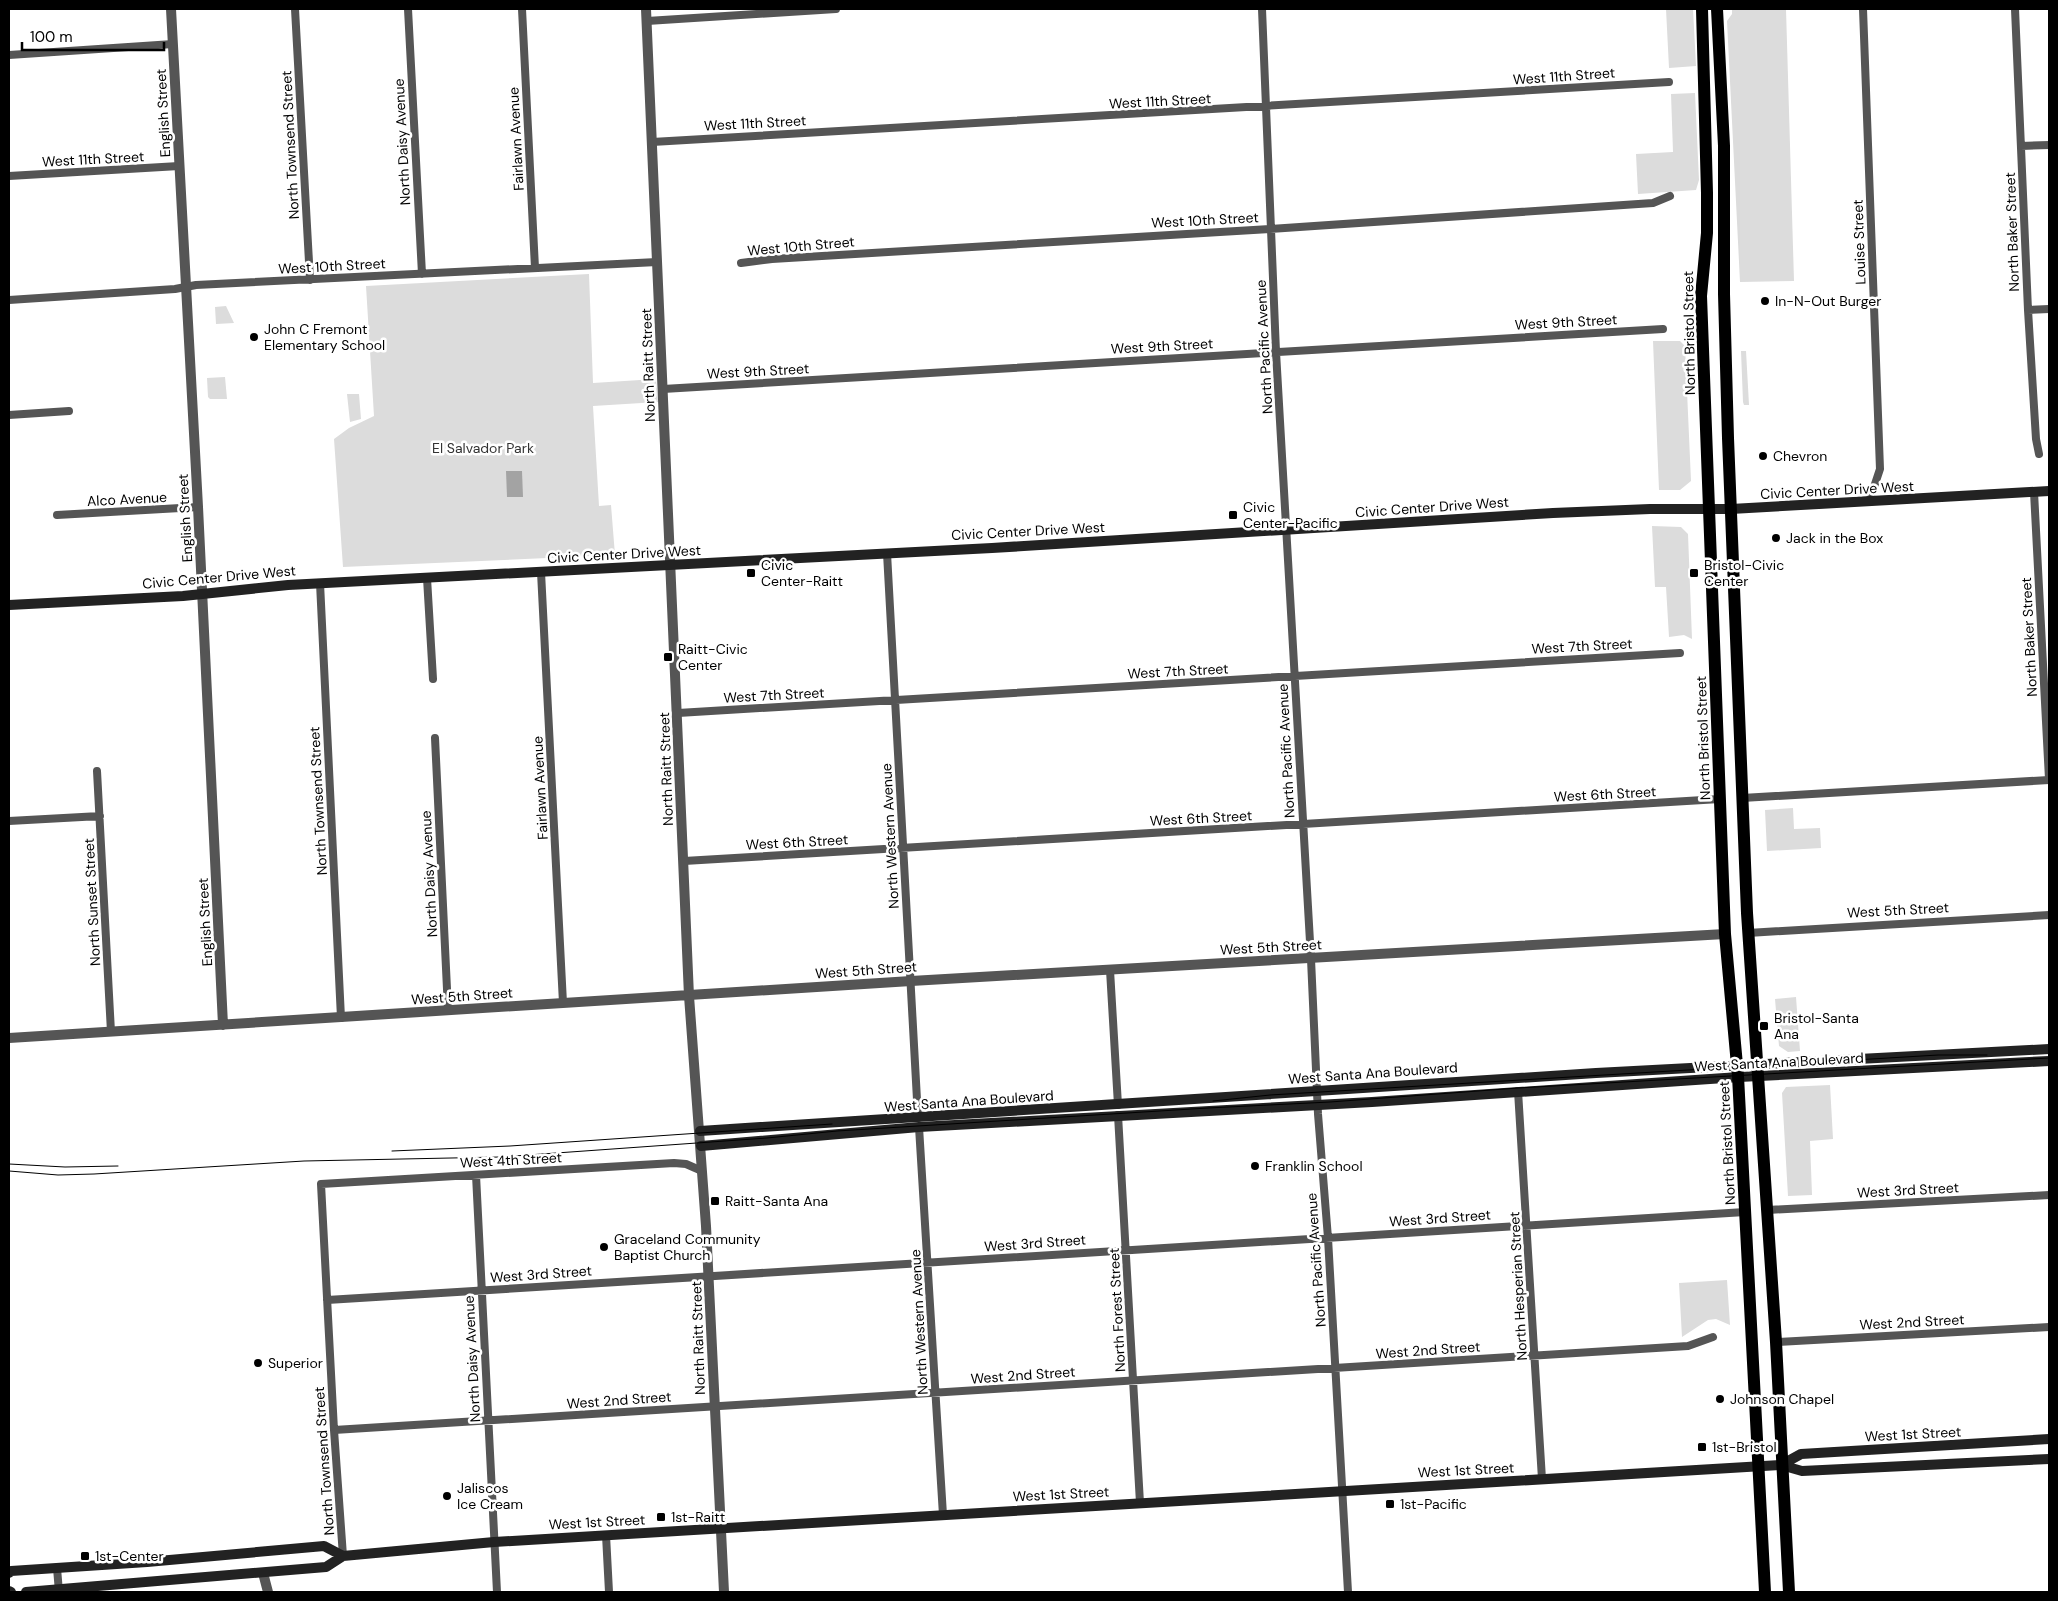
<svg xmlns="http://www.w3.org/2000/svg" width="2058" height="1601" viewBox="0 0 2058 1601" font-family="'DM Sans',sans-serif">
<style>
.green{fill:#dcdcdc}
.water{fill:#a3a3a3}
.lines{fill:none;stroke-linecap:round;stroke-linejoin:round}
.minor{stroke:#555;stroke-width:8}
.tertiary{stroke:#555;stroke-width:10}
.secondary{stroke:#222;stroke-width:10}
.primary{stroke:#000;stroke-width:12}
.tram{stroke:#000;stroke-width:1}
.poi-dot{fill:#000;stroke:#fff;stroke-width:2}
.labels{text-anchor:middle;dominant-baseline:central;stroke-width:5;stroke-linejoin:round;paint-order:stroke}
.street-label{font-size:14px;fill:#000;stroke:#fff}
.poi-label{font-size:14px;fill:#000;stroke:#fff;text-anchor:start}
.park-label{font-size:14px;fill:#333;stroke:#fff}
</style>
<rect width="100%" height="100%" fill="#fff"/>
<path class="green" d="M1666,9H1693L1696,66L1669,68Z
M1732,9H1786L1794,281L1740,282L1727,21L1732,14Z
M1695,93L1699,180L1696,190L1638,194L1636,154L1673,152L1671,94Z
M589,274L593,383L656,379L658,402L593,406L599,506L611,505L615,555L343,567L334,439L349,428L374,416L366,286Z
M226,306L234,323L216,324L215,307Z
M1653,341H1680L1685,346L1691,481L1680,490H1659Z
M1741,351H1746L1749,405H1744L1743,402Z
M225,377L227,399H210L208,397L207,378Z
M347,394H359L361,419L350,422Z
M1652,526L1681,527L1688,534L1692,639L1684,635L1669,637L1666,587H1655Z
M1793,808L1794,829L1820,828L1821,848L1767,851L1765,810Z
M1796,997L1800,1051L1788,1052L1779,1046L1775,999Z
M1830,1085L1833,1139L1810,1141L1812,1195L1788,1196L1782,1093L1786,1087Z
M1727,1280L1730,1325L1716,1319L1708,1320L1682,1337L1679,1283Z"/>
<path class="water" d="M506,471H522L523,497H507Z"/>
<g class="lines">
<path class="minor" d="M295,9L310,280
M408,9L422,274
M522,9L535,268
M1262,9L1276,352L1311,959L1318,1114L1328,1238L1348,1592
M1863,9L1880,469L1869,502
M2015,9L2028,310L2036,439L2039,454
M647,21L836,9
M9,55L173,44
M652,142L1669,82
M2021,146L2049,145
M9,176L179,166
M741,263L772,259L1270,229L1653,203L1670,196
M9,300L175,289L196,285L657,262
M2028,310L2049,309
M663,389L1663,329
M9,415L69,411
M2034,492L2049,779
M57,515L198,507
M887,553L918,1118
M541,572L563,1003
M427,578L433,679
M320,583L341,1018
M678,713L1680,653
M435,738L448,1010
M97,771L111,1032
M1742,798L2049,780
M9,821L100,816
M684,861L1720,799
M1748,933L2049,915
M1110,970L1118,1105
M1518,1091L1542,1479
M1118,1115L1140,1503
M919,1127L943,1515
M476,1175L497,1592
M1768,1210L2049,1195
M327,1300L1745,1212
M1776,1342L2049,1327
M334,1430L1688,1346L1713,1337
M606,1535L609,1592
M343,1556L334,1430L321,1184L674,1163L686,1164L702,1171
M57,1568L59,1592"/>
<path class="tertiary" d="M171,9L198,507L223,1025
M646,9L689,996L706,1226L724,1592
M9,1038L911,981L1725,934
M263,1573L268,1592"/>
<path class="secondary" d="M9,605L183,596L288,585L992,548L1553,513L1650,509H1731L2049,491
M700,1131L1596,1073L2049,1049
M701,1146L919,1127L1372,1102L1739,1077L2049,1061
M1781,1465L1801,1454L2049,1439
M9,1573L11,1571L147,1562L324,1546L343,1556
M9,1591L11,1592
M26,1592L326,1567L343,1556L494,1542L1781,1465L1802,1471L2049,1459"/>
<path class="primary" d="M1702,9L1707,193V233L1701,296L1725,934L1738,1076L1765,1592
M1717,9L1724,146V294L1728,438L1747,913L1776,1342L1789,1592"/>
<path class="tram" d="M1213,1101L1270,1095L1738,1067L1938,1055H1987
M392,1151L510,1146L832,1124
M9,1164L65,1167L118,1166
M9,1171L58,1175L94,1174L304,1161L500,1157L767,1138L837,1131L1208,1108L1330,1102L1518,1088L2049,1058"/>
</g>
<g class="poi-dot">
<circle cx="1765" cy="301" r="5"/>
<circle cx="254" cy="337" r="5"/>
<circle cx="1763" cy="456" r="5"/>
<rect x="1228" y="510" width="10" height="10" rx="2.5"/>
<circle cx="1776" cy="538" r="5"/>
<rect x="746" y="568" width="10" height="10" rx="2.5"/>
<rect x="1689" y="568" width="10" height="10" rx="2.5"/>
<rect x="663" y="652" width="10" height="10" rx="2.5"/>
<rect x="1759" y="1021" width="10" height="10" rx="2.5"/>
<circle cx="1255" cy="1166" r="5"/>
<rect x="710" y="1196" width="10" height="10" rx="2.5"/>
<circle cx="604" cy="1247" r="5"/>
<circle cx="258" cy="1363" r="5"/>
<circle cx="1720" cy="1399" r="5"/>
<rect x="1697" y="1442" width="10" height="10" rx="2.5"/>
<circle cx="447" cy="1496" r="5"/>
<rect x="1385" y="1499" width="10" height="10" rx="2.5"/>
<rect x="656" y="1512" width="10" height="10" rx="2.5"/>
<rect x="80" y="1551" width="10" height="10" rx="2.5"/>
</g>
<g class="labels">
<g class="street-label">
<text transform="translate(1564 76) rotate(-4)">West 11th Street</text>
<text transform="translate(1160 101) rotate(-3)">West 11th Street</text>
<text transform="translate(163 113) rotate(-93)">English Street</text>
<text transform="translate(755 123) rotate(-3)">West 11th Street</text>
<text transform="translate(516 139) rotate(-93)">Fairlawn Avenue</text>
<text transform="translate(402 142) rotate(-93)">North Daisy Avenue</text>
<text transform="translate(290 145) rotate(-93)">North Townsend Street</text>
<text transform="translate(93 159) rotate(-3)">West 11th Street</text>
<text transform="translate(1205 220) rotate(-3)">West 10th Street</text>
<text transform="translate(2012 232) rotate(-92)">North Baker Street</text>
<text transform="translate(1859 242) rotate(-92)">Louise Street</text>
<text transform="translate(801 246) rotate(-5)">West 10th Street</text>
<text transform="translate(332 266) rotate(-3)">West 10th Street</text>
<text transform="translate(1566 322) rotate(-3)">West 9th Street</text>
<text transform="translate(1689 333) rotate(-91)">North Bristol Street</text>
<text transform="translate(1162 346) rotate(-3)">West 9th Street</text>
<text transform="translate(1264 347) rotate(-93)">North Pacific Avenue</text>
<text transform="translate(648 365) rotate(-92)">North Raitt Street</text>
<text transform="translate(758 371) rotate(-3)">West 9th Street</text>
<text transform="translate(1837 490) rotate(-3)">Civic Center Drive West</text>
<text transform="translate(127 499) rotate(-3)">Alco Avenue</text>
<text transform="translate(1432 507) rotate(-4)">Civic Center Drive West</text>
<text transform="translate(185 518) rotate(-93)">English Street</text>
<text transform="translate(1028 531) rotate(-3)">Civic Center Drive West</text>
<text transform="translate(624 554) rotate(-3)">Civic Center Drive West</text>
<text transform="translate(219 577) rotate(-5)">Civic Center Drive West</text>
<text transform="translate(2029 637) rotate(-93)">North Baker Street</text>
<text transform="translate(1582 646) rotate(-3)">West 7th Street</text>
<text transform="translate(1178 671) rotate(-3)">West 7th Street</text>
<text transform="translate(774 695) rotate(-3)">West 7th Street</text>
<text transform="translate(1703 738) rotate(-92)">North Bristol Street</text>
<text transform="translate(1286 751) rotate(-93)">North Pacific Avenue</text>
<text transform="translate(666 769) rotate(-92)">North Raitt Street</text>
<text transform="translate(540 788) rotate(-93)">Fairlawn Avenue</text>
<text transform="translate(1605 794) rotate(-3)">West 6th Street</text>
<text transform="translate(318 801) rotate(-93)">North Townsend Street</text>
<text transform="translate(1201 818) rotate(-3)">West 6th Street</text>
<text transform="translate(890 836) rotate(-93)">North Western Avenue</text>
<text transform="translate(797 842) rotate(-3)">West 6th Street</text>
<text transform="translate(429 874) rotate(-93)">North Daisy Avenue</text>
<text transform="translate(92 902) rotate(-93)">North Sunset Street</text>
<text transform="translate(1898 910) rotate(-3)">West 5th Street</text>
<text transform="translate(205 922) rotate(-93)">English Street</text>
<text transform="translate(1271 947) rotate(-3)">West 5th Street</text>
<text transform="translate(866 970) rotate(-4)">West 5th Street</text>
<text transform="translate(462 996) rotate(-4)">West 5th Street</text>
<text transform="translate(1779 1062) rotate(-3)">West Santa Ana Boulevard</text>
<text transform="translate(1373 1073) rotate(-4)">West Santa Ana Boulevard</text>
<text transform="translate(969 1101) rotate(-4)">West Santa Ana Boulevard</text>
<text transform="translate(1727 1143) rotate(-93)">North Bristol Street</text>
<text transform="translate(511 1160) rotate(-3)">West 4th Street</text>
<text transform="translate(1908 1190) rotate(-3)">West 3rd Street</text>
<text transform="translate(1440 1218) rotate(-4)">West 3rd Street</text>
<text transform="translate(1035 1243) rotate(-4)">West 3rd Street</text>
<text transform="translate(1316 1260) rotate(-94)">North Pacific Avenue</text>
<text transform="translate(541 1274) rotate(-4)">West 3rd Street</text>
<text transform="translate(1518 1286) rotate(-93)">North Hesperian Street</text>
<text transform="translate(1117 1310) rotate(-93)">North Forest Street</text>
<text transform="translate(919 1322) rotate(-93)">North Western Avenue</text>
<text transform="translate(1912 1322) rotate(-3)">West 2nd Street</text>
<text transform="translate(698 1338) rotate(-92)">North Raitt Street</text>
<text transform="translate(1428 1350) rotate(-4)">West 2nd Street</text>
<text transform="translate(472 1359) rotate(-93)">North Daisy Avenue</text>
<text transform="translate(1023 1375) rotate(-4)">West 2nd Street</text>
<text transform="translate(619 1400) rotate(-4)">West 2nd Street</text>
<text transform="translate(1913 1434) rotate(-3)">West 1st Street</text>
<text transform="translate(324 1461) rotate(-94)">North Townsend Street</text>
<text transform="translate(1466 1470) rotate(-3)">West 1st Street</text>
<text transform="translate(1061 1494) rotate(-3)">West 1st Street</text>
<text transform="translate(597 1522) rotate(-3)">West 1st Street</text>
</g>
<g class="poi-label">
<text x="1775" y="301">In-N-Out Burger</text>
<text x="264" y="329">John C Fremont<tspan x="264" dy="16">Elementary School</tspan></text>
<text x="1773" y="456">Chevron</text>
<text x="1243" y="507">Civic<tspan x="1243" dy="16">Center-Pacific</tspan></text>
<text x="1786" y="538">Jack in the Box</text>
<text x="761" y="565">Civic<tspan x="761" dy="16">Center-Raitt</tspan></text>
<text x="1704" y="565">Bristol-Civic<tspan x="1704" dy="16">Center</tspan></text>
<text x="678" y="649">Raitt-Civic<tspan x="678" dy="16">Center</tspan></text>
<text x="1774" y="1018">Bristol-Santa<tspan x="1774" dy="16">Ana</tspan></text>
<text x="1265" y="1166">Franklin School</text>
<text x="725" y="1201">Raitt-Santa Ana</text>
<text x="614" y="1239">Graceland Community<tspan x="614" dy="16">Baptist Church</tspan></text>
<text x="268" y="1363">Superior</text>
<text x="1730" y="1399">Johnson Chapel</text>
<text x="1712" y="1447">1st-Bristol</text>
<text x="457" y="1488">Jaliscos<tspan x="457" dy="16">Ice Cream</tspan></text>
<text x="1400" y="1504">1st-Pacific</text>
<text x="671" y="1517">1st-Raitt</text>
<text x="95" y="1556">1st-Center</text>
</g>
<g class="park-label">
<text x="483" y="448">El Salvador Park</text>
</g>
</g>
<rect width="2058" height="1601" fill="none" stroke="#000000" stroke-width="20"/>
<path d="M22 42v8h142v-8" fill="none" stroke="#000000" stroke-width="2.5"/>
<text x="30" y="42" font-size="15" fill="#000000" stroke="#ffffff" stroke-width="4" paint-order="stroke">100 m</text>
</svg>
